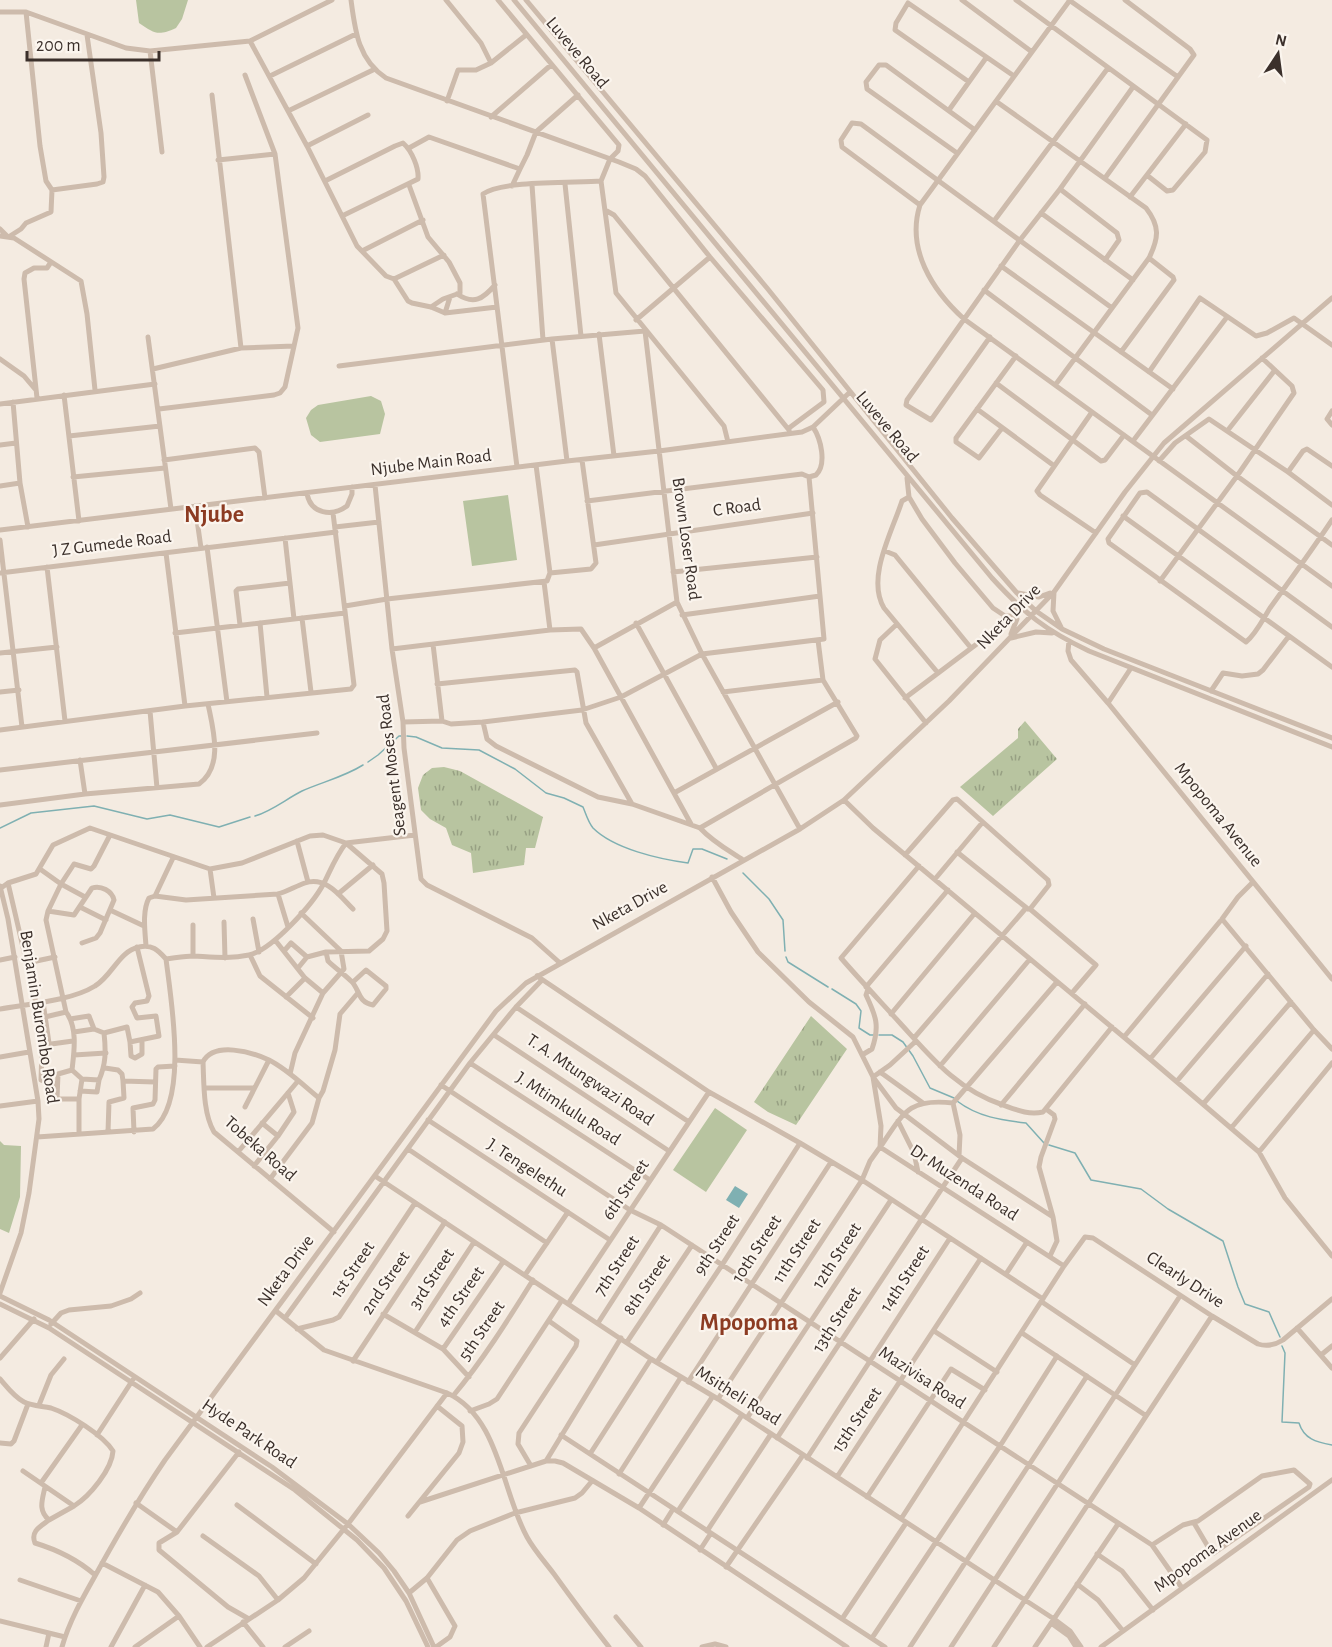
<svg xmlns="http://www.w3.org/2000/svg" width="1332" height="1647" viewBox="0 0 1332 1647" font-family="'Alegreya Sans',sans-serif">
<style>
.grass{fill:url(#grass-tufts)}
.pitch{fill:#b8c4a0}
.water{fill:#7fb0b2}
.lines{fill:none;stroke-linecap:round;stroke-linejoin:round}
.stream{stroke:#7fb0b2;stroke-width:1.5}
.minor{stroke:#cdbbac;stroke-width:5}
.labels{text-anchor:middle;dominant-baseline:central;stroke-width:4.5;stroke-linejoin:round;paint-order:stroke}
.street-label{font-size:18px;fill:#3b302b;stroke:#fbf5ee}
.district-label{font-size:24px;font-weight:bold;fill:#8c3b22;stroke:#fbf5ee}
</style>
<defs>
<pattern id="grass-tufts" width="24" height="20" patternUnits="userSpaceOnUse" patternTransform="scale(1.5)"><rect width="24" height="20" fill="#b8c4a0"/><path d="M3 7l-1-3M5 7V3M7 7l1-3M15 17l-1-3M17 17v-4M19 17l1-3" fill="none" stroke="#97a083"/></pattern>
</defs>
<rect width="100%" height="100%" fill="#f4ebe1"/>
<path class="grass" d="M1025,721L1057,759L993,816L960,787L1018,738V729Z
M444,767L460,771L543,817L535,848H526L524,865L473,873L471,853L452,845L446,828L430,819L421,810L418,788L423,775L432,768Z
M811,1016L847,1049L796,1125L768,1112L754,1102Z"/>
<path class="pitch" d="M136,0H188L182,19L176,28C158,36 155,34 139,23Z
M371,396L381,401L385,414L380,434L320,442L311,435L306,418L311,410L318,405Z
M508,495L517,560L472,566L463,501Z
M715,1108L747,1130L706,1192L673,1170Z
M0,1141L4,1145L21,1146L20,1197L9,1233L0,1229Z"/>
<path class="water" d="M735,1186L748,1194L739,1208L726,1200Z"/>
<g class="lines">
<path class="stream" d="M407,736L416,737L442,748L479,750L515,769L546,793L564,798L583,807C586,814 588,822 593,828C614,849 659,859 688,863L693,849H702L727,859
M368,762L378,755L399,736H401
M255,816C272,811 286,799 302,791C322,782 344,777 363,765
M0,828L31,813L94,806L147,819L170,815L219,827L250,817
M743,873L769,899L783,920L785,951
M786,957L788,962L828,987
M832,989L856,1004L861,1011L859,1028L870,1035H874
M879,1035H892L903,1042L913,1056L930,1088L954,1098
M957,1101C978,1117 1001,1120 1026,1123L1044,1143
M1049,1145L1075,1153L1091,1180L1141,1189L1168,1209L1223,1241L1238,1287L1245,1304L1269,1312L1280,1337
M1282,1346L1285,1353L1282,1422L1299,1423C1304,1439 1316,1442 1332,1445"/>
<path class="minor" d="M351,0C355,30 358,60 386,78L619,162L636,169L645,176L710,257L823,390L824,402L789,428
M446,0L481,43L491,63
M498,0L619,145L618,151L610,159L601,181L616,293L724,426L728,442
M514,0L992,578C1025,614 1045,630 1089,651L1332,747
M526,0L767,288L952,518L1017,593L1036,611L1062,629L1104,649L1332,738
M962,0L1032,52
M1016,0L1207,140L1205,152L1173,190L1167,191L1148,176
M1069,0L1178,77
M1070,0L920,205C906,249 932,290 964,319L1332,586
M0,12H26L126,48L150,51L250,41L332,0
M250,41L307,146L357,246L386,276L394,279L408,301L412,303L431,307L445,313L497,307
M150,51L162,152
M270,76L356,34
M969,82L895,30L896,23L908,3L1014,76
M212,95L241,348
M447,101L458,70H476L491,63L526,35
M997,102L1146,208C1160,226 1159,238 1149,258L1056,384
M949,110L986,58
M288,111L375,69
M491,117L551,65
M307,146L368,115
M409,148L429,137L520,169L512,186
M957,153L867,89L866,82L879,65H886L975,130
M218,160L275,154
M520,169L527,155L536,132L578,95
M1105,178L1194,55L1190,49L1125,0
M325,181L395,146L403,143C412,151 419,168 418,179L342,216
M565,184L581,336
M409,185L428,237L449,262L460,283V293L443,299L431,307
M532,185L543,340
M1060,189L1117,233L1119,240L1105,260
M52,190L97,184L103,182L104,177L101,133L87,35
M1130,197L1186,124
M920,205L842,147L841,140L852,123L861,124L1112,308
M605,210L614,215L789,430
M1041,213L1133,280
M994,221L1108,68
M0,229L7,236
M0,236L14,238L81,281L87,314L95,390
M10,236L21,229L26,223L51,212L52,190L46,181L40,146L26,12
M362,251L423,220
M1001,266L1173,389
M394,279L444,255
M984,290L1152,415
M457,294C474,305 483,299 495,285
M445,313L450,297
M636,320L710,257
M599,334L614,456
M148,337L171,509
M990,337L931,420L906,405L907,400L1020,240L1060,189L1133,87
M552,339L567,461
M1121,352L1174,280L1173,277L1149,258
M0,359L24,376L35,389
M339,366L552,339L645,331L677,602L702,654L800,829
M153,369L241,348L294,346
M1149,372L1200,298L1256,336L1267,333L1294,318L1332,345
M996,383L1101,461L1105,460L1124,435
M64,395L79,521
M37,398L24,279L25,273L34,268H47L51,262
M13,402L20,483L28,527
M0,404L155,384
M159,409L274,395L280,393L285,387L298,328L275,154L245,75
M977,409L1053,465
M1332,411L1327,419L1332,425
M1092,412L1037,491L1040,495L1096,533
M1002,428L979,458L956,442V438L1016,356
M1228,430L1275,370
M69,436L160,426
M1186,436L1237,476L1332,545
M1133,441L1227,317
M0,445L16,443
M164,460L255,448L259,452L265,498
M1159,461L1175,443L1209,419L1288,472L1332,505
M517,467L483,194C502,180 575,183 601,181
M1288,472L1303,451L1307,449L1332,466
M73,477L165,468
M809,477L816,475C827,464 821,439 813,427
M907,478L909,497
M375,485L392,649L403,722L404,748L421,879L427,885L532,938L560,963
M0,486L20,483
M307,494C311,514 332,517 347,506L352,494V487
M195,506L201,548
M1123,516L1332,667
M1332,520C1312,550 1291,579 1270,608C1263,619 1256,634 1246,642L1109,543L1108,539L1140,493L1147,492L1332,627
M335,527L379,522
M0,530L567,461L659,451L802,432L813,427L850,392
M285,538L294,619
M0,540L22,727
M594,545L813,513
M207,547L227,702
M885,551L895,555L971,648
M166,553L185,706
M47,567L65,721
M673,572L817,557
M0,573L336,532
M550,573L591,569L596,563L582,460
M1160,581L1237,476L1294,393L1292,386L1262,358
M544,582L550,630
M1054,592L1053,611L1061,627
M1018,593L1039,597L1050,593
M345,606L387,599L547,581L550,573L536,465
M682,615L820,596
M302,618L311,692
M260,623L267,697
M636,623L716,768
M897,624L880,640L875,659L926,723
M240,625L236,591L238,589L290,583
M175,633L345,613
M1011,634L1017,619L1014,603
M1011,638L1036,632L1052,633
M1069,641L1068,651L1071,660L1108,703
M433,644L442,721
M594,648L677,602
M392,649L550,630L581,629L594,648L691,824
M0,653L57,647
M1131,668L1108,703L1332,979
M938,673L884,608C866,578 892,532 902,501L909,497L922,519L955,563L993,608L1005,616H1017
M437,684L575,670L577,672L586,723L632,804
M1211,691L1223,673L1242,676L1258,674L1263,670L1289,636
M0,692L19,690
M723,692L823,680
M905,698L998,628L1005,616
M150,711L157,788
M403,722L442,721L451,724L483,722L582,710L621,697L702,654L824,639L809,477L802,474L587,501
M483,722L487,739L496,746L598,797L632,804L700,828L856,738L857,736L823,680L818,640
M0,730L185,706L351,689L354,685L333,513
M80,760L85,794
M0,770L317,733
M674,793L838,702
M844,800L873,828L1150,1059L1259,1152L1285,1198L1332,1256
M0,805L85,794L199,784C224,766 213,729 208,704
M700,828C713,842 728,850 743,860
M297,841L308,882
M957,852L1028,909
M905,855L953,800L957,799L1048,880L1049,885L1030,909L1096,965L1072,993
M919,866L841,958C860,980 880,1001 900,1023C931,1057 957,1090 1003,1105C1017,1110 1028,1115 1043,1112L1112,1027
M40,869L61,884L48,911L46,920L66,1012C78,1028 74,1052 72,1070L82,1079L79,1099V1133
M210,869L214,898
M712,877L731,912L758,952L809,1002L853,1037L873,1077L881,1126L880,1147
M935,879L982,823
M8,883L36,1003
M1,888L8,883L36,874L53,845L90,828L210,869L242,863L310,836L323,835L346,843L382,874L384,883L387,931L383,939L369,951L326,952L307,957L298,968
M338,894L373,865
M155,896L173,858
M85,897L61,884L74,864L91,869L94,866L110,835
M80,907L106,920
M110,910L144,926
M48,911L74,915L92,888C101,885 112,891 114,900L100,933L96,938L82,943
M301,913L341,951L344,969L323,993
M253,919L259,952
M1222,919L1314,1030L1332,1049
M224,922L225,958
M193,925V956
M288,927L278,894C288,891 296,886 305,883C326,876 340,896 353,909
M275,940L305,978L323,993L295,1053L290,1074
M146,946C145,931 142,911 149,898L155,896L186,900L278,894
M284,951L291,943L307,957
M326,952L328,961C335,968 344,974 351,981C360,989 357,1002 373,1005L386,989V986L366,970L353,982
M250,955L260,976L313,1018
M0,960L15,957
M27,963L55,957
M537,976L709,1092L800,1143L862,1180L1043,1299
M866,987L948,890
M286,997L305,978
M43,1002L49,1043
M516,1007L689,1122
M0,1009C27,1004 71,1001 95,986C112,976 119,951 139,947C152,944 158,950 166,959C175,958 185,956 194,956C213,957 230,959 249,955C272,950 313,904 324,883C331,869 336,856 346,843L415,835
M891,1014L975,913
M45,1017L66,1012
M70,1019L89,1016L94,1029
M74,1032L94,1029L104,1033L127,1027L130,1042L159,1036L156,1016L137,1018L132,1007L135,1003L147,1001L149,996L137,947
M494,1035L669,1151
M1124,1037L1222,919L1238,897L1253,882
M914,1038L1026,908
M916,1041L890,1065L873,1077L896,1108L962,1158
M130,1042L131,1056L135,1058L142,1054V1041
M74,1055L106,1053
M862,1055L872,1049C880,1026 876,1016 866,995L868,989
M0,1057L29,1052
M1150,1059L1246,946
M175,1060L203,1062C204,1084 203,1113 214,1132L334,1232
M203,1062C214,1041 252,1052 269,1060C287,1069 303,1085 319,1098L312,1123L270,1179
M470,1063L650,1180
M940,1066L1030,959
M105,1068L118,1070L122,1074L123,1081
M72,1070L58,1074L57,1099H79
M880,1072L923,1103
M82,1079L99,1080C106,1064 106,1051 104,1033
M1177,1081L1268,974
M56,1084L41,1080L42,1049L44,1045L73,1041
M441,1085L630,1210L661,1225L1152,1545L1182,1588
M205,1088H253
M80,1091L97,1092L99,1080
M319,1098L323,1091L335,1050L340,1014L357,994
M953,1103L1057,982
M953,1103L960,1135L959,1156
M1204,1103L1291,1002
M1001,1105L1085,1004
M0,1106L38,1101
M245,1107L269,1060
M1046,1109L1054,1115L1055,1119L1041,1157L1039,1167L1053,1217
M428,1120L610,1240
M898,1121L914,1153L918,1172
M1232,1127L1314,1030
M108,1132L109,1102L124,1098L123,1081L155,1082
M134,1132L133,1108L153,1104L155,1100L156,1069L158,1067L175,1066
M278,1136L294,1112L288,1093
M37,1137L153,1129C189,1102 171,1000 166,959
M881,1146C904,1112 909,1098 953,1103
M408,1149L547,1243
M238,1152L298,1081
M1259,1152L1332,1063
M254,1166L278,1136L262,1123
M375,1176L651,1359L718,1399L1054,1619L1070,1631L1081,1647
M1006,1274L1027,1242
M525,1275L568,1212
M0,1293L21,1233L29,1193L39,1119L38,1101L8,919L0,886
M0,1296L49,1320L272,1467L348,1524L379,1553L394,1571L409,1593L434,1647
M1042,1302L1135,1365
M0,1304L49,1328L295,1490L357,1540L384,1568L406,1601L428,1647
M568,1304L709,1092
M276,1311L324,1350L447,1393C499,1416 502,1492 527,1537C534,1550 545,1562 554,1574C572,1599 590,1623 609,1647
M383,1314L443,1349L469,1377
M285,1318L470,1063L516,1007L542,980
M598,1323L661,1225
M51,1324L61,1313L69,1310L111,1306L131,1299L140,1293
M1297,1328L1332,1368
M297,1329L333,1320L339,1317L415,1203
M934,1331L997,1372
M415,1332L474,1242
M1022,1333L1145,1415
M627,1342L692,1245
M443,1349L503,1262
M1321,1355L1332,1346
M0,1358L34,1319
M353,1361L445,1222
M657,1362L722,1265L800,1143
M0,1379C7,1387 14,1397 24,1402C32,1406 42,1406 51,1408C69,1414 103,1435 113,1451C112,1469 90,1496 74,1506L23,1471
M688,1382L831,1162
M453,1396C483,1360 508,1320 533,1280
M718,1399L862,1180L870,1161L880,1147L1064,1266
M39,1405L51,1375L64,1359
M470,1411L489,1404L497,1399L562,1300
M747,1418L891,1200
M97,1435L134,1378
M561,1435L885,1647
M777,1438L962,1158L1053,1217L1057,1241L1050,1256
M0,1443L11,1444L14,1441L28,1404
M590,1454L651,1359
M807,1458L950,1238
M546,1461L621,1338
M531,1466L518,1444L519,1433L576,1346L577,1341L549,1321
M619,1474L681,1377
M837,1477L981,1258
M41,1483L82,1425
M45,1487C42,1501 38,1510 49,1520L74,1506
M867,1497L951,1369L985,1390
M420,1502L546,1461H555L563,1463L639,1508L847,1647
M136,1503L177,1532L239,1452
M237,1505L316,1564
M639,1508L713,1396
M678,1511L742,1415
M408,1516L459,1453L463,1442L462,1426L437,1406
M901,1519L1064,1266L1085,1237L1093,1238L1212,1316L1258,1344C1267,1347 1275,1345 1283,1340L1332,1299
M49,1520C41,1526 30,1531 35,1543C58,1550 77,1559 95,1575
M663,1525L673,1509
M707,1531L771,1434
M177,1532L159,1543V1550L228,1607L249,1619
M203,1536L259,1576L278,1600
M1152,1545L1183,1525L1198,1521L1262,1476L1294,1470L1310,1484L1309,1487L1214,1553L1210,1550L1194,1523
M700,1550L711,1533
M1097,1554L1122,1571L1153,1610
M102,1563L158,1592L179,1616L200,1647
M726,1567L803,1455
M427,1578L455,1626L450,1637L436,1647
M20,1580L81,1601
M1077,1584L1098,1600L1123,1631
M409,1593L427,1578L457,1540L470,1531L515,1513L575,1498L582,1493L592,1481
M616,1617L641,1647
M842,1619L906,1523
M0,1621L65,1637
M243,1622L263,1647
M1051,1623L1069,1636L1076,1647
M872,1638L1000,1446L1057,1356
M46,1647L49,1633
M62,1647C69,1622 82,1599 95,1576C117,1536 139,1498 165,1460L496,1011L526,983L800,829L844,800L949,701L1054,592L1125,492L1164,443L1332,298
M111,1647L145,1585
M135,1647L179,1616
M207,1647L278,1600L304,1578L348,1524L447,1393
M285,1647L309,1631
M702,1647L715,1644L726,1647
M910,1647L1087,1376
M951,1647L1180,1296
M994,1647L1212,1316
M1035,1647L1118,1524
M1101,1647L1332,1480"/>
</g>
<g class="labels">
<g class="street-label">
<text transform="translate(577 53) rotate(50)">Luveve Road</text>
<text transform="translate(887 427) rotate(50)">Luveve Road</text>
<text transform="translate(431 463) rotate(-7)">Njube Main Road</text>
<text transform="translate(737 508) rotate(-8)">C Road</text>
<text transform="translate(686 539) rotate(82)">Brown Loser Road</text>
<text transform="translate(112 544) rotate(-7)">J Z Gumede Road</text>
<text transform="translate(1009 617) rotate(-46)">Nketa Drive</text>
<text transform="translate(392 765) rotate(-97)">Seagent Moses Road</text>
<text transform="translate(1218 815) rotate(51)">Mpopoma Avenue</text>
<text transform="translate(630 906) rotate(-29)">Nketa Drive</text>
<text transform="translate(39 1017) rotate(81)">Benjamin Burombo Road</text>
<text transform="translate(590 1080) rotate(34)">T. A. Mtungwazi Road</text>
<text transform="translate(568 1109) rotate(33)">J. Mtimkulu Road</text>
<text transform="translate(260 1149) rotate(41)">Tobeka Road</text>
<text transform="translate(527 1168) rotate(33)">J. Tengelethu</text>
<text transform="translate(964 1183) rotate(33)">Dr Muzenda Road</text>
<text transform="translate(626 1190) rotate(-56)">6th Street</text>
<text transform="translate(717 1245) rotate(-57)">9th Street</text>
<text transform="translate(757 1249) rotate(-57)">10th Street</text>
<text transform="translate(797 1251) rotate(-57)">11th Street</text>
<text transform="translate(837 1256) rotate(-57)">12th Street</text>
<text transform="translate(617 1266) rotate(-57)">7th Street</text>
<text transform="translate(353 1270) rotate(-56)">1st Street</text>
<text transform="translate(286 1271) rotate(-54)">Nketa Drive</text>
<text transform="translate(432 1279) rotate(-57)">3rd Street</text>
<text transform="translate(905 1279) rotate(-57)">14th Street</text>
<text transform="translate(1185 1280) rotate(33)">Clearly Drive</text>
<text transform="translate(386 1283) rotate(-56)">2nd Street</text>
<text transform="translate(647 1285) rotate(-56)">8th Street</text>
<text transform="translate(461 1297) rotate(-55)">4th Street</text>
<text transform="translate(837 1320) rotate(-57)">13th Street</text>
<text transform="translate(482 1331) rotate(-56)">5th Street</text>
<text transform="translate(922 1378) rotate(33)">Mazivisa Road</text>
<text transform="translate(738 1396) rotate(32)">Msitheli Road</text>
<text transform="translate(857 1420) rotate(-56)">15th Street</text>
<text transform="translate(249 1434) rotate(34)">Hyde Park Road</text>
<text transform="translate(1208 1551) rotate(-36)">Mpopoma Avenue</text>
</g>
<g class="district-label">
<text x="214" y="515">Njube</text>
<text x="749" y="1323">Mpopoma</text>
</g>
</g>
<g transform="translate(1278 54) rotate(13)" stroke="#fbf5ee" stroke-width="4.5" paint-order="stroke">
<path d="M0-4.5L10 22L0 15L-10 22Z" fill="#3b302b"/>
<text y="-9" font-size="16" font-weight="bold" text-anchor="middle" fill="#3b302b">N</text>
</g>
<path d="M27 51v9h132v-9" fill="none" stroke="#3b302b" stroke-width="3"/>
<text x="36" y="51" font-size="18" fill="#3b302b" stroke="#fbf5ee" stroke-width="4.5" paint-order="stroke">200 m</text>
</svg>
